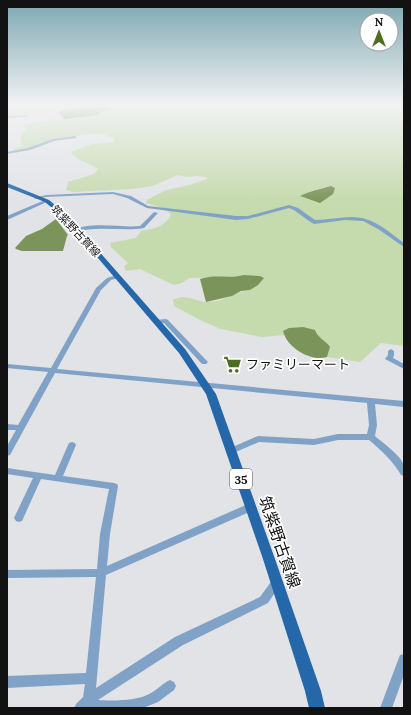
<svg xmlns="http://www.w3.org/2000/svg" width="411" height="715" viewBox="0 0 411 715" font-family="Lora,'Noto Sans JP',serif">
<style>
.green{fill:#c5daad}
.water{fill:#7a9459}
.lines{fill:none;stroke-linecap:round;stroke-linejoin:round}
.minor{fill:#80a2c7;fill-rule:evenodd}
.major{fill:#2468aa;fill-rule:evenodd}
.labels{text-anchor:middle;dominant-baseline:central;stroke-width:3.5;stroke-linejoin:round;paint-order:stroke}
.far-street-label{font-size:11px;fill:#121213;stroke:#fff}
.shield{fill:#fff;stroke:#59595a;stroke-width:1}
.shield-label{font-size:12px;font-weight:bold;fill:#121213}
.poi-label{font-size:13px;fill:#121213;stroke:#fff;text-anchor:start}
.near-street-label{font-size:16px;fill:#121213;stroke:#fff}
</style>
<rect width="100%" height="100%" fill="#e1e3e6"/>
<path class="green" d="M7,104H404V346L381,343L360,362L327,357L329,351L315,330C304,327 294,326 283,331L284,335L262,337L221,329L202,321L174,306L173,300C184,293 195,301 207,302C222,303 235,292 250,290L260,276L189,278L182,283L174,285L140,269L126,271L124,267L128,263L111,247L110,243L136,238L141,231C153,229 166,227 171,214L163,208L146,203L147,200L166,190L186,186L207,179L206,177L197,176L186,177L178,175L152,186L132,189L73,192L66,190L68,182L94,174L98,169C90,163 77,161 71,152L92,144L114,142V139C111,137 107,135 103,134C94,133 63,138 54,141C40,146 28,154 12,150L22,146L20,138L27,127L22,125L49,120L96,115L101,112L111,109V108L67,109L58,112L7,116Z"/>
<path class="water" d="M108,107L113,108L101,112L97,115L64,119L58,112L67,109Z
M331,186L335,188L333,194L320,203L300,196C310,191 321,189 331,186Z
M56,219L68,235L67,236L63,251H22L16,249L15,248L26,236L42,229Z
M244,275L260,276L264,278L258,285L250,290L241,291L232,296L206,302L200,279C215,274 229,279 244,275Z
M303,327L315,330C318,338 325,340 330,347L327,357C311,362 287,348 283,331L289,328Z"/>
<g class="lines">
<path class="minor" d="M29,115L28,117L7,118V116Z
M75,136H76V138L54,141L30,150L7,154V152L28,148L53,139Z
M113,192L131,196L148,206L236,216H248L289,205L298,208L315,220C327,220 340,217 352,217C373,217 388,231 404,243V247L378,229L363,221L345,220L314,224L309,221L294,210L289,208L248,219L236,220L147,208L127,198L113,194L46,197L36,199L34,198L46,195Z
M45,200L49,201L7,220V216Z
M154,212L158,213L144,228C128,231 112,228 96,229C90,229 83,230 77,232L74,230C90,221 122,228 140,226Z
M117,275L120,277L119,278L111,280L101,290L57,369L404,401V407L375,404L377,425L375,436C383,443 402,456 404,466C405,469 404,473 404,476L401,475C393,461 382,451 369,440H338L314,445L259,442L231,454L228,453L227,451L228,449L258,436L314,439L338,434H367L369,425L367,403L55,373L10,455L7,456V446L16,430H7V424L18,425L48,372L7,368V364L51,368L96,288L107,278Z
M166,319L168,320L206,360L208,362L206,364H202L164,323L156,324L153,322L156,320Z
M391,349L394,351V355L393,358L404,364V369L385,359L388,355V351Z
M72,442L75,443L76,445L63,476L114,483L117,484L118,486L110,534L107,566L248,504L251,503L254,504L256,507L254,510L106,575L96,688L175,637L260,597L273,579L277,578L281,579L282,582L268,603L183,645L98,700C113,701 138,701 151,693C158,689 163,683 170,680L174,682L176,686L174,690L158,702L143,708H74L76,704L83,697L85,684L7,688V676L86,673L96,577L7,578V570L97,569L100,534L109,489L41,479L22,521L19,522L16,521L14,518L33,478L7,474V468L55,475L68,445L69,443Z
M404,654V675L392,708H380L400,655Z"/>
<path class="major" d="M7,183L49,200L67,215L185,349L216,394L275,559L321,691L325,708H309L305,691L263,559L206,394L179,353L63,217L45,202L7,187Z"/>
</g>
<linearGradient id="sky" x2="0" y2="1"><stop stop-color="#7ca7af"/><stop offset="0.51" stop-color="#f2f2f4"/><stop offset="1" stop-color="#f2f2f4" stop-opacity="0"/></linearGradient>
<rect width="411" height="204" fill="url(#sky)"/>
<defs>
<symbol id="supermarket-bare" viewBox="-9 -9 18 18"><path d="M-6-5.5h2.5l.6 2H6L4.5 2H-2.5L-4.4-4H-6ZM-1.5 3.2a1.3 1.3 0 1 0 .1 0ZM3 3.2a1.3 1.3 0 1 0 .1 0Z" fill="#4f6d22" stroke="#fff" stroke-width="2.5" paint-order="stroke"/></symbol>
</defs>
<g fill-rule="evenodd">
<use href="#supermarket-bare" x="220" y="352" width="25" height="25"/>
</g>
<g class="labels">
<g class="far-street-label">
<text transform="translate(76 231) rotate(47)">筑紫野古賀線</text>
</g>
<rect class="shield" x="230" y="469" width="22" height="20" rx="3"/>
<g class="shield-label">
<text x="241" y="479">35</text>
</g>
<g class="poi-label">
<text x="246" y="364">ファミリーマート</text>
</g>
<g class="near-street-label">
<text transform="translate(280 542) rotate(71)">筑紫野古賀線</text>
</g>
</g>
<rect width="411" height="715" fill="none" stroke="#121213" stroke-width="16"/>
<g transform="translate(379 32)"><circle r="19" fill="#ffffff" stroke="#a0a0a1"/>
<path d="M0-3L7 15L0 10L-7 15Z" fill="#4f6d22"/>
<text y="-6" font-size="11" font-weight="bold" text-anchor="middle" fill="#121213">N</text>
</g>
</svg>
